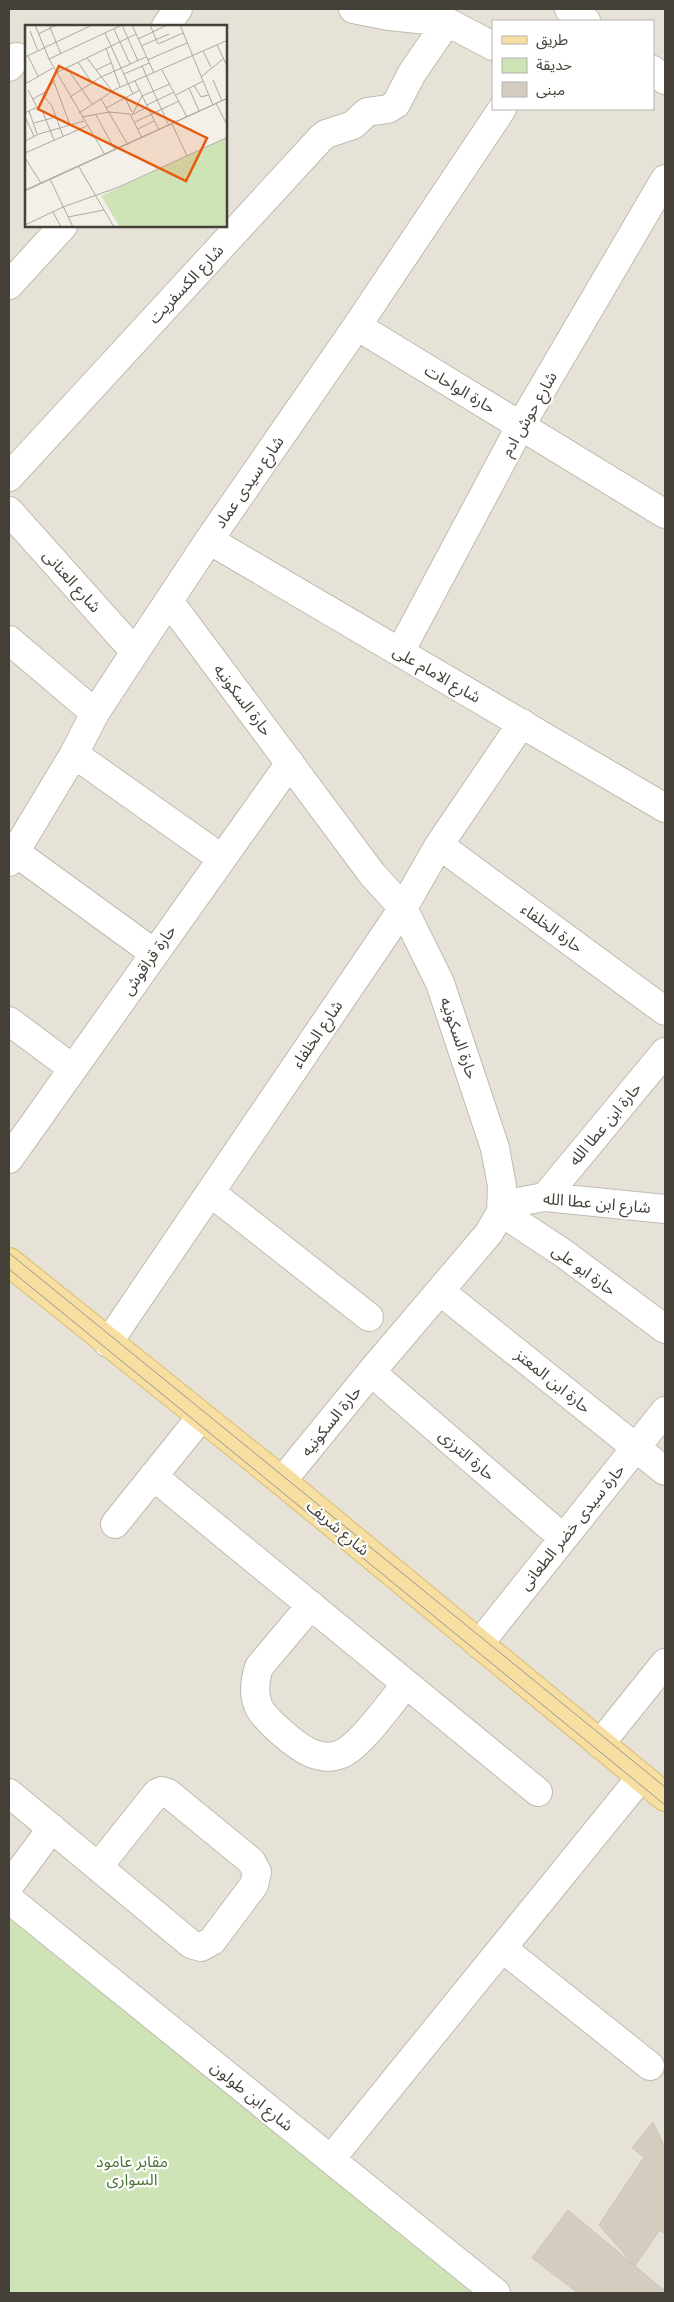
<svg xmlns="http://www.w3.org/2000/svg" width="674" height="2302" viewBox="0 0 674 2302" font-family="Raleway,'Noto Sans Arabic',sans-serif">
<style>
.residential{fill:#e7e2d8;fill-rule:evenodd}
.green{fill:#cee4b6}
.building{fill:#d4ccbf;stroke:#cec4b3}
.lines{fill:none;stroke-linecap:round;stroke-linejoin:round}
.minor-casing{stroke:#c1bbaf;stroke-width:30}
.major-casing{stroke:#dabd71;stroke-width:30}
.minor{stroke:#fff;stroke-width:28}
.major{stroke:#f6dfa0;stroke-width:28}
.tram{stroke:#979797;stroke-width:1}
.labels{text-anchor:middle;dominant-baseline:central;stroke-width:4.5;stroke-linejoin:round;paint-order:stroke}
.street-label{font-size:16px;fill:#464138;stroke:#fff}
.park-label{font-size:16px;fill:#487330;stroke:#fff}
.inset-road{fill:none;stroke:#aeaaa2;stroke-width:1}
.view{fill:#e8590c;fill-opacity:0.15;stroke:#e8590c;stroke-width:2.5}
.inset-edge{fill:none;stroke:#464138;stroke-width:2.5}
</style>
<rect width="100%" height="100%" fill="#f3f0e9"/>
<path class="residential" d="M9,9H665V2293H9ZM493,21H653V109H493ZM26,26H226V226H26Z"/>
<path class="green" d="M9,1911L479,2293H9Z"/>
<path class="building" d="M653,2122L665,2148V2233L659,2231L635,2266L599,2225L644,2157L632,2148Z
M568,2210L665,2291V2293H578L532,2258Z"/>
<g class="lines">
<defs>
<path id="minor" d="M353,9L389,16L447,22L493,46
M569,9L586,21
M166,26L178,9
M9,67L17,57
M653,70L665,80
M9,285L63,226
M357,326L665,514
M9,477L321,138L326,134L353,125L367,112L388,109L396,104L412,73L447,22
M9,511L135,652
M209,540L665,808
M169,601L372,874L403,908L440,983L495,1148L502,1186L501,1212L489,1233L371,1372L282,1481
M9,640L95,713
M400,652L521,425L665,179
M74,754L221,858
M439,845L665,1011
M15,852L154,953
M9,862L74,754L95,713L135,652L209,540L357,326L502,109
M9,1021L72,1068
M9,1159L290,763
M210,1192L369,1317
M545,1197L665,1052
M665,1209L545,1197L522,1201L501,1212L563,1253L665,1329
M440,1291L665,1471
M108,1343L403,908L439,845L522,723
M371,1372L563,1538
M153,1476L538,1792
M115,1524L201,1417
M311,1605L259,1667C255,1680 253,1692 258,1705C263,1719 297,1747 311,1753C321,1757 332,1758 341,1754C360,1747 392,1701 406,1684
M479,1644L665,1411
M600,1744L665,1663
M9,1793L191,1944L201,1947L212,1941L254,1885L257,1872L251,1861L168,1793L162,1791L157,1793L98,1867
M9,1886L52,1828
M9,1899L496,2293
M502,1948L650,2066
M331,2159L641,1777"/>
<path id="major" d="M9,1262L282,1481L665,1797"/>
</defs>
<use href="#minor" class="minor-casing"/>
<use href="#major" class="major-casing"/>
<use href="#minor" class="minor"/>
<use href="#major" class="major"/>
<path class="tram" d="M9,1253L665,1787
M9,1269L665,1805"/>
</g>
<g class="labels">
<g class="street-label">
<text transform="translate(186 284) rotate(-47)">شارع الكسفريت</text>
<text transform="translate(460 389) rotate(31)">حارة الواحات</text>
<text transform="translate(529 414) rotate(-60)">شارع حوش ادم</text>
<text transform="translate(249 482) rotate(-55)">شارع سيدى عماد</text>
<text transform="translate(72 581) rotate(48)">شارع العنانى</text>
<text transform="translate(437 674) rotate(30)">شارع الامام على</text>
<text transform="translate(243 700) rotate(53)">حارة السكونيه</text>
<text transform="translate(552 928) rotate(36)">حارة الخلفاء</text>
<text transform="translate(149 960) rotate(-55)">حارة قراقوش</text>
<text transform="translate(317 1034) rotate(-56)">شارع الخلفاء</text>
<text transform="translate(459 1038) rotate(71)">حارة السكونيه</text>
<text transform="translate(605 1124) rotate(-50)">حارة ابن عطا الله</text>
<text transform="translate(597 1203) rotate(5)">شارع ابن عطا الله</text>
<text transform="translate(584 1270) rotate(36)">حارة ابو على</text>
<text transform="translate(553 1381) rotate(39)">حارة ابن المعتز</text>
<text transform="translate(331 1421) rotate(-51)">حارة السكونيه</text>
<text transform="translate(467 1455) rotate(41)">حارة الترزى</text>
<text transform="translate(572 1527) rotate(-51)">حارة سيدى خضر الطعانى</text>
<text transform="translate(338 1528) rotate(40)">شارع شريف</text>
<text transform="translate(252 2096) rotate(39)">شارع ابن طولون</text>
</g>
<g class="park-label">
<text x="132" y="2161">مقابر عامود<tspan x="132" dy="18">السوارى</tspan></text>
</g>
</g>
<g transform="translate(25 25)">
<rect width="202" height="202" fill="#f3f0e9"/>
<path d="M202,113V202H95L76,171Z" fill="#cee4b6"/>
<path class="inset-road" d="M10,0L24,34L80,130M24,0L36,29M107,0L129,48M125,0L133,19L158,8M155,0L188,80M89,4L105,39M5,6L13,26M80,8L108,69M13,9L32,0M113,14L140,1M192,20L203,43M116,21L144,9M81,23L95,62M178,26L186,42M3,31L13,51M0,32L67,0M62,33L87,66M24,34L97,0L113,36M122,35L162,18M53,37L67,58M117,41L144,101M42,43L67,79M71,45L86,38M137,45L162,92M31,48L111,9M99,49L124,38M176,52L198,34M188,55L197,76M110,56L134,105M29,57L45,100M0,59L28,43M169,60L176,72L183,70M164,63L174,86M17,69L27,81L38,111M151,70L178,56M45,72L76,52L121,32M100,73L107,87M8,74L20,67L30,55M76,74L103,120M191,78L203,102M122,80L149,67M81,83L115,65M17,85L29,115M4,86L12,109M0,88L12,82L3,65M54,88L91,64L203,15M71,90L90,125M107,90L117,71L145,59M107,90L122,82M0,92L9,111M57,92L84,87L105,89L117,113M110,97L154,76M9,98L31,92M147,99L162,131M113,104L129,96M0,116L14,109L59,96M0,128L62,101M0,133L16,158M54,142L89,202M25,154L48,202M0,165L203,73M0,166L203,73M28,187L36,202M43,192L79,185M0,200L38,182L94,162L203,112"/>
<path class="view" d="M34,41L182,113L161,156L13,84Z"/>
<rect width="202" height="202" class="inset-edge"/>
</g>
<rect width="674" height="2302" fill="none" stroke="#464138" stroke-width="20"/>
<rect x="492" y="20" width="162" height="90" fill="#ffffff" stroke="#b5b3af"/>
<rect x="502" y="36" width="25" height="8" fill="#f6dfa0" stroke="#b5b3af"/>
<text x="536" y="45" font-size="15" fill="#464138">طريق</text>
<rect x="502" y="58" width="25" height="15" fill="#cee4b6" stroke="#b5b3af"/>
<text x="536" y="70" font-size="15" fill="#464138">حديقة</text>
<rect x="502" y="82" width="25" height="15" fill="#d4ccbf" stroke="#b5b3af"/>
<text x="536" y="95" font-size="15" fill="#464138">مبنى</text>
</svg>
